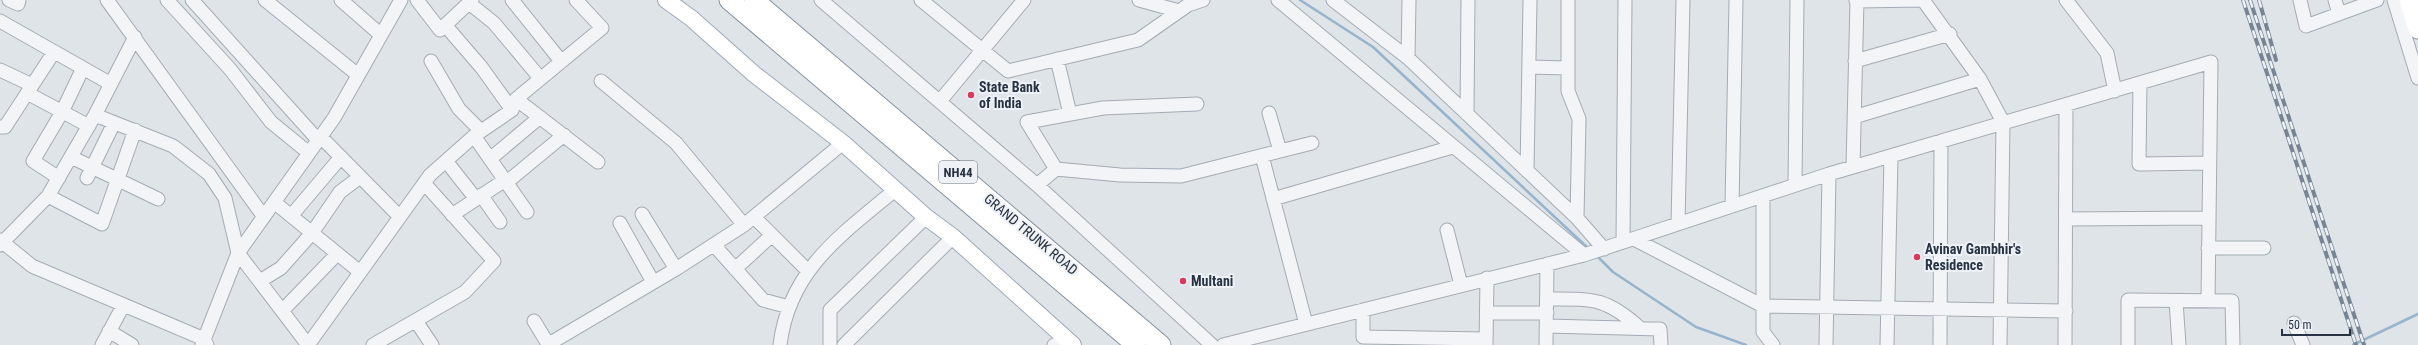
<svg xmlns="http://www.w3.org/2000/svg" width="2418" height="345" viewBox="0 0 2418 345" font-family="'Roboto Condensed',sans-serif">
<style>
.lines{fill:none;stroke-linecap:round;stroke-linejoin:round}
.stream{stroke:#97b4cc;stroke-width:2.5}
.minor-casing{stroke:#a4abb4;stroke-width:15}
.major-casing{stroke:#9da9b6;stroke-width:18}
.highway-casing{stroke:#8592a1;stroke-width:21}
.minor{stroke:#f2f4f7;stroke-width:13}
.major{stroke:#fff;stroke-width:16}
.highway{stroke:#fff;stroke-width:19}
.rail-casing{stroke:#778494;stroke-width:4}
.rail{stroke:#eef2f7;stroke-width:2.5;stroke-dasharray:8;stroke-linecap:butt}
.poi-dot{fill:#d83a5d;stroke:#eef2f7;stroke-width:1.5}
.labels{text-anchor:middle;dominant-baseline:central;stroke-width:4;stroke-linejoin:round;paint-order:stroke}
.shield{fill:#eef2f7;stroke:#636c78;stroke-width:1}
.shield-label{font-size:13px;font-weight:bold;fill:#273242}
.poi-label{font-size:14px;font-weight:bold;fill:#273242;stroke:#eef2f7;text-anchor:start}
.street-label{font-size:14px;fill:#273242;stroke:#eef2f7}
</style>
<rect width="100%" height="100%" fill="#dfe4e9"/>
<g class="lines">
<path class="stream" d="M1300,0L1373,47L1589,249
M1597,256L1613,272L1696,327L1746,345
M2353,345L2418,314"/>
<defs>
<path id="minor" d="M9,0L18,4L19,0
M107,0L264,217
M167,0L230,69L271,122L309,153
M192,0L318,140
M265,0L358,75
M341,0L381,35
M417,0L440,30L472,0
M512,0L561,61
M821,0L1037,185L1212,345
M921,0L1008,71L1138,40L1188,5L1203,0
M1139,0L1179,11
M1278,0L1584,255
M1333,0L1408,58L1577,218L1604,249
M1568,0V91L1579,119L1577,218
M1923,0L1980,79L2003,122L2000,345
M2066,0L2107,53L2115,91
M2300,0L2306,26L2377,0
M2335,0L2339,14
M2394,0L2418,78
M1856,1L1923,0
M469,3L494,23L540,78
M0,21L111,84
M445,25L482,68L512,110
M1408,58L1409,0
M1057,59L1070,114
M431,61L459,109L481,131
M1855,61L1950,34
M1529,67L1568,68
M0,70L32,85
M601,81L676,143L744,225
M2140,83L2139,164L2209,163
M27,93L89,126
M516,99L598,162
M940,101L1024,0
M1197,104L1103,108L1027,122L1056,169L1120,175L1181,176L1312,143
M1269,113L1280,151
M1467,114L1468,0
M95,115L173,146L209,174L225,198L238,253L308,345
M1854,117L1980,79
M0,127H5L54,52
M474,136L527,212
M321,137L400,217
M1262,156L1306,324
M71,157L158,199
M490,159L540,117
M446,161L476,199
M1853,167L1857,0
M1527,171L1530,0
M59,178L33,161L62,112L83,68
M87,178L114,123
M507,182L564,135
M1037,185L1056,169
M1795,185L1797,0
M481,195L500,222
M48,196L102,224L135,130
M1763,196V332L1773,345
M1273,199L1449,148
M274,202L360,272
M1732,206L1736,0
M642,214L676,269
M452,215L505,180
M291,216L341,157
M754,217L808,271
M2066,219L2209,218
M620,223L653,282
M1678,224L1683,0
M1447,230L1461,285
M1634,239L1763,306L2066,311
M0,240L32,266L204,339L207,345
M1623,242L1625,0
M0,245L48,196L95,115L135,37
M714,245L763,300L789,307
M2208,248H2264
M735,269L772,235
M260,281L281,268L312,233L340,192L360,177
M1547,299C1593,299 1605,297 1640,328
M2176,301L2179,345
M1363,310V337L1486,339
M282,311L337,254
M1487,313H1547
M416,321L432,345
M534,321L548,344
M2294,323L2303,345
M1547,326L1660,329L1661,345
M109,331L132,345
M102,345L123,306
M202,345L238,253L334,118L401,0
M308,345L430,175L474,136L512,110L516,99L602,28L576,0
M373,345L465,292L494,261L424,183
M547,345L676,269L744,225L843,143
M780,345C789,270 841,235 895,190
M830,345V310L926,217
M844,345L953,237
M1054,345L1070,342
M1223,345L1584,255L1829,174L2211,62L2208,301
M1486,345L1487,278
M1546,345L1547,264
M1826,345L1829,174
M1887,345L1891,156
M1940,345L1941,141
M2065,345L2066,105
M2128,345V300L2232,301L2233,345"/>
<path id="major" d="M666,0L691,18L754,74L843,143L926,217L953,237L1073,345"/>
<path id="highway" d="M729,0L1136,345
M754,0L1161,345
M2409,0L2418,29"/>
</defs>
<use href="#minor" class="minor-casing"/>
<use href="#major" class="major-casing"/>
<use href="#highway" class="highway-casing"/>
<use href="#minor" class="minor"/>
<use href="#major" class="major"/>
<use href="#highway" class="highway"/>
<defs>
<path id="rail" d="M2243,0L2356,345
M2250,0L2364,345
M2259,0L2276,60"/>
</defs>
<use href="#rail" class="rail-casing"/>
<use href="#rail" class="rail"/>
</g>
<g class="poi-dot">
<circle cx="971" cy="95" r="4"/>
<circle cx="1917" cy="257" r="4"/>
<circle cx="1183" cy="281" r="4"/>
</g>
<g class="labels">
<rect class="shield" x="939" y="161" width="38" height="22" rx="3"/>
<g class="shield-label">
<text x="958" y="172">NH44</text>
</g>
<g class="poi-label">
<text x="979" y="87">State Bank<tspan x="979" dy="16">of India</tspan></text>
<text x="1925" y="249">Avinav Gambhir's<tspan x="1925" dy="16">Residence</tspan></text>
<text x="1191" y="281">Multani</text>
</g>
<g class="street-label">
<text transform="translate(1031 234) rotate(40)">GRAND TRUNK ROAD</text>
</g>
</g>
<path d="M2282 329v6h68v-6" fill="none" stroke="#273242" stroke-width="2"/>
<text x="2288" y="329" font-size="12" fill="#273242" stroke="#eef2f7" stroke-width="3" paint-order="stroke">50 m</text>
</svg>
